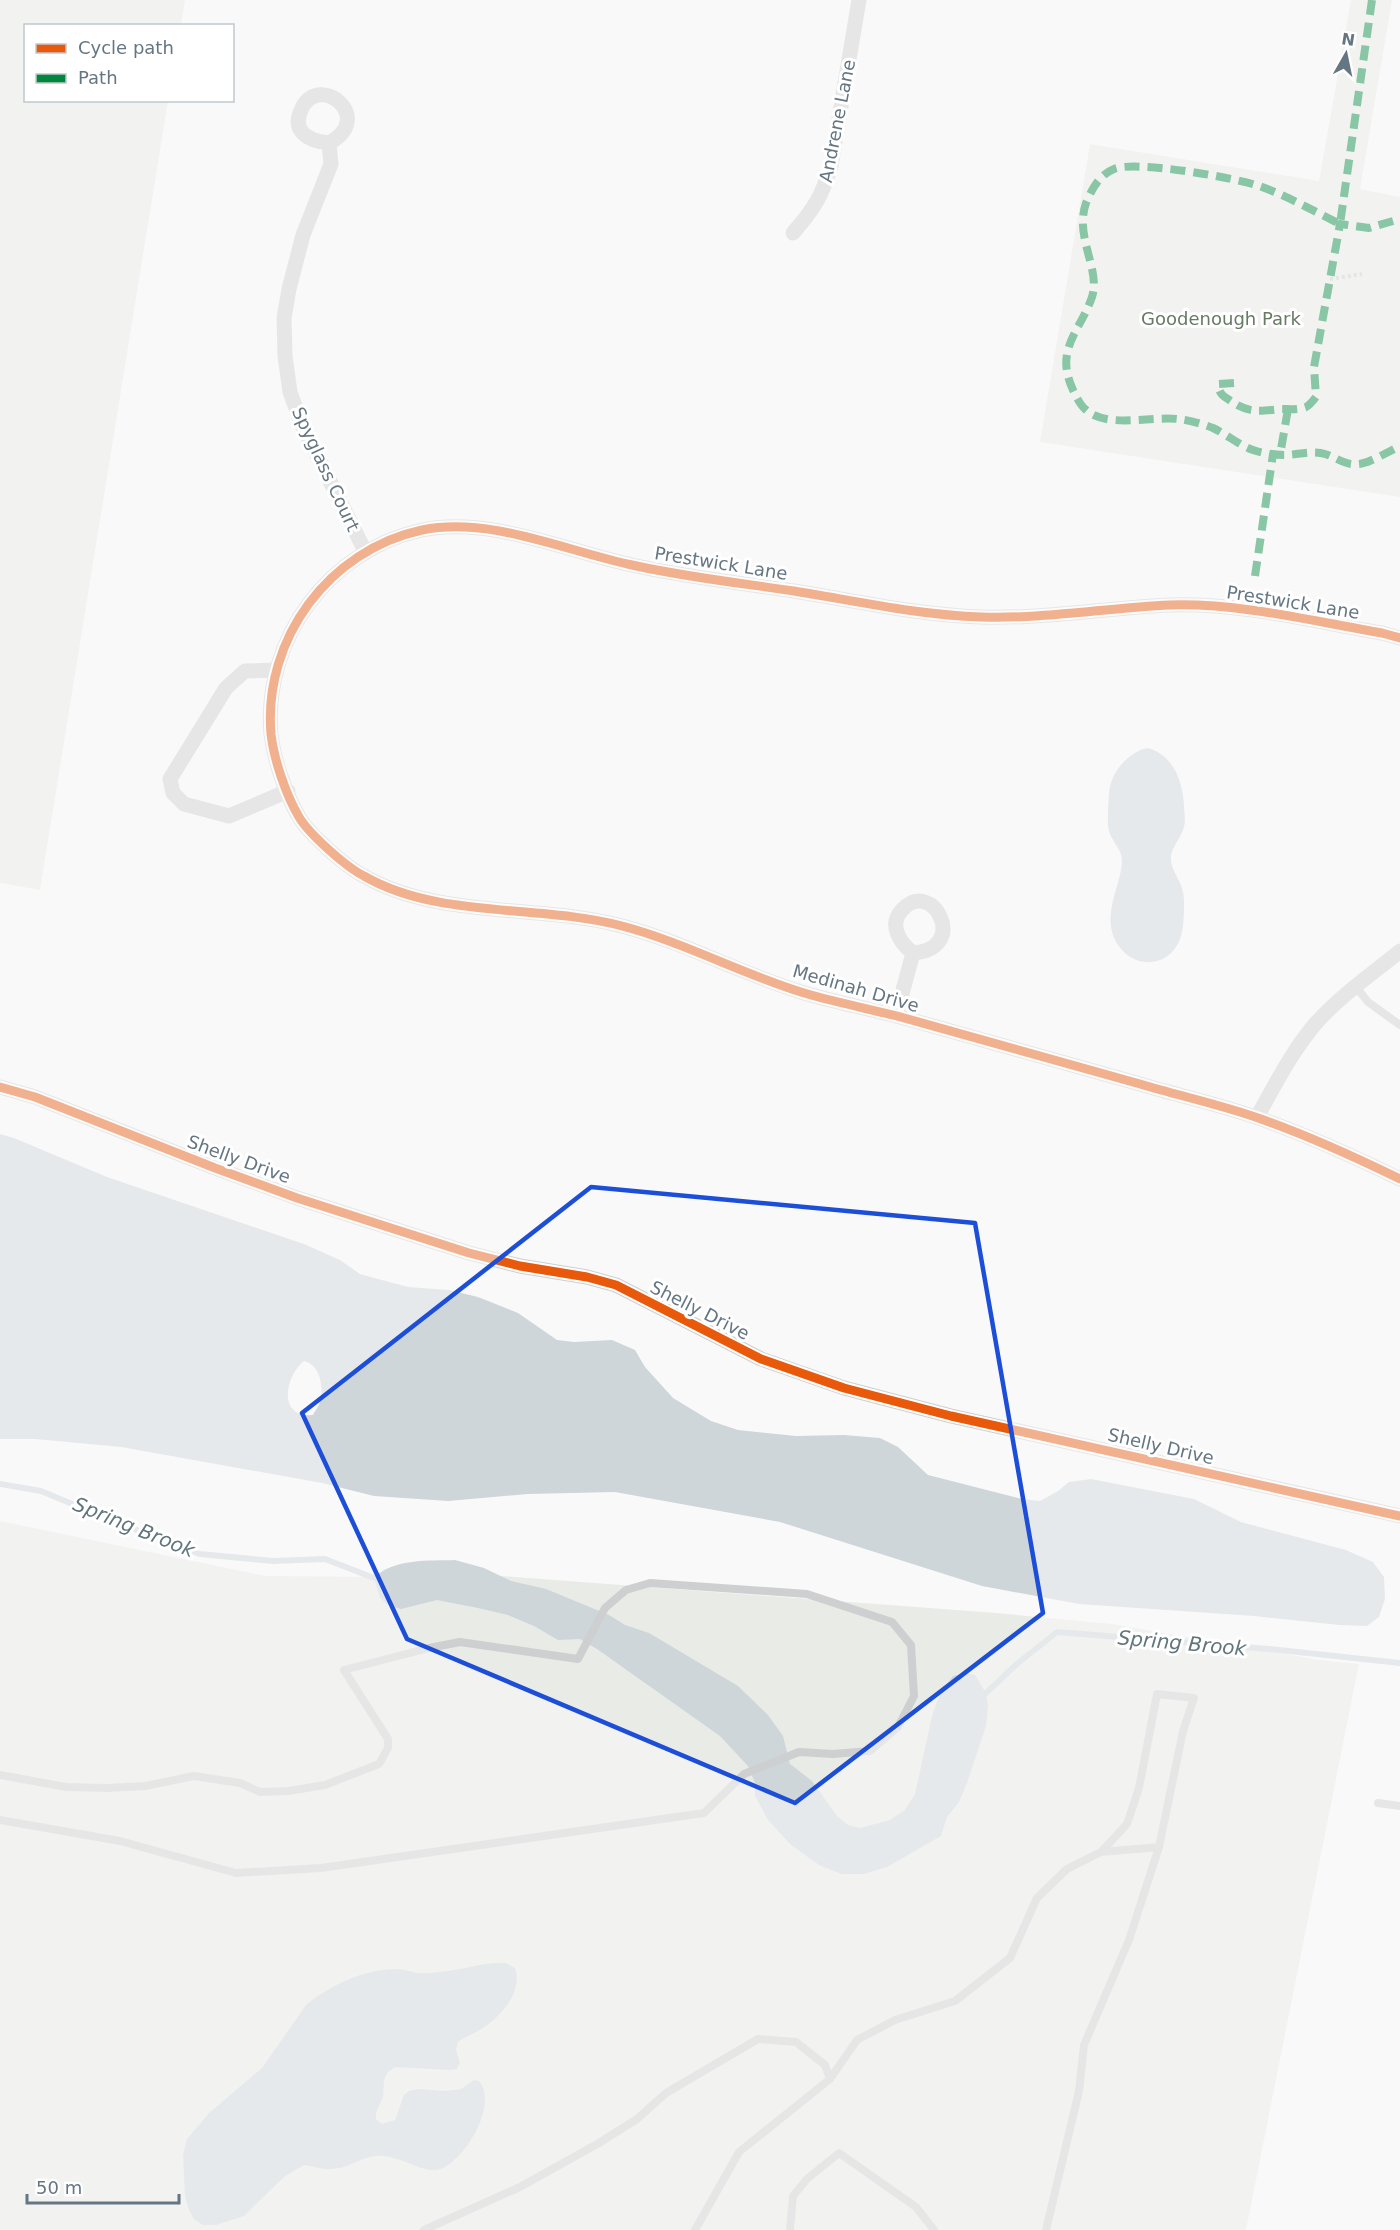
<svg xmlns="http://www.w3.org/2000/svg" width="1400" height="2230" viewBox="0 0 1400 2230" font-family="'DejaVu Sans',sans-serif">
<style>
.green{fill:#e8ebe6}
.water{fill:#ced6d9;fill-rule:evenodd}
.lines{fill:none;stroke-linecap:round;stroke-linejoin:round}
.stream{stroke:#ced6d9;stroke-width:6}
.path{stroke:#cbcccd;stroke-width:4;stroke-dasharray:3 3;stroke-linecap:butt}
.lane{stroke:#cecfd0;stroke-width:8}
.street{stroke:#cecfd0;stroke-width:15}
.quiet{stroke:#00873e;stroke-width:8;stroke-dasharray:15 8;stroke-linecap:butt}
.cycleway-casing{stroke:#fff;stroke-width:13}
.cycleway{stroke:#e8590c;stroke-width:9}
.marked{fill:none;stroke:#1d4ed8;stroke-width:4.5;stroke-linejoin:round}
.labels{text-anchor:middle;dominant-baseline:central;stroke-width:6;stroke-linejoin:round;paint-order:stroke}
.street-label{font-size:18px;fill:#657683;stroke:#fff}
.park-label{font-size:18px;fill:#687a64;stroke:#fff}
.water-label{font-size:20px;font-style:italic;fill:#60757c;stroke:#fff}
</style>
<rect width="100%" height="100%" fill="#f9f9f9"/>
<path class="green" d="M0,0H185L181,25L26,26V100L168,101L40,890L0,883Z
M1351,0H1392L1360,189L1400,197V497L1040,442L1090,144L1319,181Z
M0,1521L266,1576L397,1577L448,1572L996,1613L1113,1624L1320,1660L1359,1664L1246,2230H0Z"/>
<path class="water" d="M1148,748C1174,756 1182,780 1184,804C1184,812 1186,820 1184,827C1181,839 1170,848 1171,860C1172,874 1185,883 1184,903C1184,916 1184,936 1176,947C1164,965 1141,967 1125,953C1089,919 1133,873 1119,850C1116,844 1112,839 1110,834C1107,827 1108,819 1108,811C1109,801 1108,789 1112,780C1117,766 1133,750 1148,748Z
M0,1134L14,1138L107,1177L304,1244L340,1260L360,1274L408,1287L449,1290L478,1297L518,1313L557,1340L574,1342L612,1340L635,1350L645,1367L673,1398L711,1421L738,1430L796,1436L844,1435L880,1438L898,1447L928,1475L1022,1499L1040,1501L1058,1491L1069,1482L1091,1479L1194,1499L1241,1522L1346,1550L1373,1562L1384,1577L1385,1599L1379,1617L1367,1626L1339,1625L1254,1616L1079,1604L982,1586L780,1522L615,1492L528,1494L448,1501L374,1496L322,1483L121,1447L35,1439H0ZM304,1361C320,1365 324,1386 320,1402C319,1406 315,1411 313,1415C277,1418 285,1376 304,1361Z
M455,1560L484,1568L511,1581L546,1589L609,1615L625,1625L649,1633L738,1686L768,1715L783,1736L790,1764L812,1781L837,1816L848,1825L860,1828L890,1820L905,1810L915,1794L932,1716L940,1693L953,1676L965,1673L975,1675L986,1693L988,1705L986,1726L967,1783L959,1802L947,1817L941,1836L887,1867L864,1874H841L819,1865L791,1845L768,1820L755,1796V1783L748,1766L720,1736L597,1649L580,1639L558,1640L534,1626L508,1615L478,1608L437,1600L401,1609L388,1605L380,1598L374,1578C393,1558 430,1561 455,1560Z
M493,1963H506L515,1968C523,1992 502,2015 483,2028C476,2033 466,2036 458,2042L456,2050L460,2063L457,2069L450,2070L395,2067L387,2073L384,2080L383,2097L376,2113V2119L382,2124L395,2120L404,2095L409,2091L419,2089L445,2091L461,2089L474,2080L479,2081C499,2104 464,2164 437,2170C424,2173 401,2157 384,2156C364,2154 350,2169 331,2169C323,2170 313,2166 304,2165L284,2177L244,2216L216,2225H203L194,2219L189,2210L185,2196L183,2155L187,2139L209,2113L262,2068L306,2005C330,1985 365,1969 396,1969C406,1969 415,1974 424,1973C447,1973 470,1966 493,1963Z"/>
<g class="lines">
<path class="stream" d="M0,1484L41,1491L113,1521L200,1554L273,1561L325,1559L374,1578
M986,1693L1018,1663L1057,1632L1269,1649L1400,1663"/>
<path class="path" d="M1330,279L1362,274"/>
<path class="lane" d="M1356,987L1368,1002L1400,1025
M0,1775L66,1787L107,1788L145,1786L194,1776L240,1783L260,1792L288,1791L325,1785L379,1764L388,1748V1739L344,1670L429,1648L460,1642L578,1659L605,1608L626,1590L650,1583L807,1594L892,1622L911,1645L914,1696L898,1727L870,1751L833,1754L799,1752L744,1774L704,1813L321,1868L236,1873L120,1841L0,1820
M1378,1803L1400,1806
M830,2079L857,2040L895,2020L955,2001L1010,1958L1037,1898L1067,1869L1101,1852
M424,2230L520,2187L599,2143L637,2119L666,2093L758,2039L796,2042L825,2065L830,2079L739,2152L695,2230
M790,2230L793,2196L807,2179L839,2153L916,2207L934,2230
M1046,2230L1079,2091L1084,2045L1129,1940L1159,1847L1183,1731L1194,1698L1157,1694L1139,1788L1127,1824L1101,1852L1159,1847"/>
<path class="street" d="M329,143C309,141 290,132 302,108C320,72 376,118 329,143L331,164L303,235L289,289L284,318L285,356L290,392L302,425L365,551
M793,233C814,209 822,196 831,166L859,0
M1400,638L1382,633C1312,621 1241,603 1170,605C1106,608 1044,619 981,617C918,615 856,601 794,591C740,583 685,577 632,565C565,551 491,516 422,530C329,550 263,639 271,734C274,760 286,795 299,817C309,834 346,867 364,876C438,919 539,904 622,926C687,943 747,977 811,995C840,1003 869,1009 897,1016C978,1038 1059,1062 1140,1084C1180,1096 1222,1105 1261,1119C1309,1136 1355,1157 1400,1179
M276,670L245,671L226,688L170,779L173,793L184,804L229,816L288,791
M896,1016L913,953C971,949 932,876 902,910C888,925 900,943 913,953
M0,1087L35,1097L215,1168L297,1198L469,1253L520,1266L587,1277L616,1285L761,1359L844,1388L951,1416L1400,1516
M1257,1117C1275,1085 1292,1051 1316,1023C1340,996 1372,974 1400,951"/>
<path class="quiet" d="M1372,0L1340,224C1314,211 1289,197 1262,187C1238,178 1135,160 1114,169C1099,175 1092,189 1086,203C1074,237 1101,269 1092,297C1080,332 1054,349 1073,390C1076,396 1080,405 1085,409C1106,429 1150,416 1178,419C1188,420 1203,424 1213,428C1226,434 1239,445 1253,450C1262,453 1274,455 1284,455C1296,455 1313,450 1325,454C1336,457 1345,466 1359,464C1369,463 1390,451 1400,446
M1234,383L1218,384C1219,392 1221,395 1228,399C1248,414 1258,411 1282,409C1289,409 1298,410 1306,407C1310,405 1313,401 1316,397L1314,367L1340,224L1369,228L1400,219
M1255,576L1273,454L1280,455L1288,409"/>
<defs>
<path id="cycleway" d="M1400,638L1382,633C1312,621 1241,603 1170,605C1106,608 1044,619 981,617C918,615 856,601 794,591C740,583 685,577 632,565C565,551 491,516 422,530C329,550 263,639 271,734C274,760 286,795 299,817C309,834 346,867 364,876C438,919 539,904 622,926C687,943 747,977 811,995C840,1003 869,1009 897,1016C978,1038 1059,1062 1140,1084C1180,1096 1222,1105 1261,1119C1309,1136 1355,1157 1400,1179
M0,1087L35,1097L215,1168L297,1198L469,1253L520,1266L587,1277L616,1285L761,1359L844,1388L951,1416L1400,1516"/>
</defs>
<use href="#cycleway" class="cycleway-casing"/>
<use href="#cycleway" class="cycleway"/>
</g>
<path d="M0 0H1400V2230H0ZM591,1187L975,1223L1043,1613L795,1803L407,1639L302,1413Z" fill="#f9f9f9" fill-opacity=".55" fill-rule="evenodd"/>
<path class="marked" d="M591,1187L975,1223L1043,1613L795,1803L407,1639L302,1413Z"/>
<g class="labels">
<g class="street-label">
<text transform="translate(837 121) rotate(-79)">Andrene Lane</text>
<text transform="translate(326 469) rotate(65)">Spyglass Court</text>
<text transform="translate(721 563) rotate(9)">Prestwick Lane</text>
<text transform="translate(1293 602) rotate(9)">Prestwick Lane</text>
<text transform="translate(856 988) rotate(16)">Medinah Drive</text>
<text transform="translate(239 1159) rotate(20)">Shelly Drive</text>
<text transform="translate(700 1310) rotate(27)">Shelly Drive</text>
<text transform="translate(1161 1446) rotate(13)">Shelly Drive</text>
</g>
<g class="park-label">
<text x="1221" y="318">Goodenough Park</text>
</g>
<g class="water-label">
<text transform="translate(134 1527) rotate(22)">Spring Brook</text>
<text transform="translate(1182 1643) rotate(5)">Spring Brook</text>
</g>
</g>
<rect x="24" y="24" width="210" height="78" fill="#ffffff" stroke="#c1c8cd" stroke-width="1.5"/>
<rect x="36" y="44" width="30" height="9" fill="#e8590c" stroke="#c1c8cd" stroke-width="1.5"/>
<text x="78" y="54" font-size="18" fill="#657683">Cycle path</text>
<rect x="36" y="74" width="30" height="9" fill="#00873e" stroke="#c1c8cd" stroke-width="1.5"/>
<text x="78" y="84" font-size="18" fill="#657683">Path</text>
<g transform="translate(1346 54) rotate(9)" stroke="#ffffff" stroke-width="4.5" paint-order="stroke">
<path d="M0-4.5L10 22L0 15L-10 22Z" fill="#657683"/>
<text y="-9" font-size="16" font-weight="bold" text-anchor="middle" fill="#657683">N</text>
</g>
<path d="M27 2194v9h152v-9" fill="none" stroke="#657683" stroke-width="3"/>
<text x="36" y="2194" font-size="18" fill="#657683" stroke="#ffffff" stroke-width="4.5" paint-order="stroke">50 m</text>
</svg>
